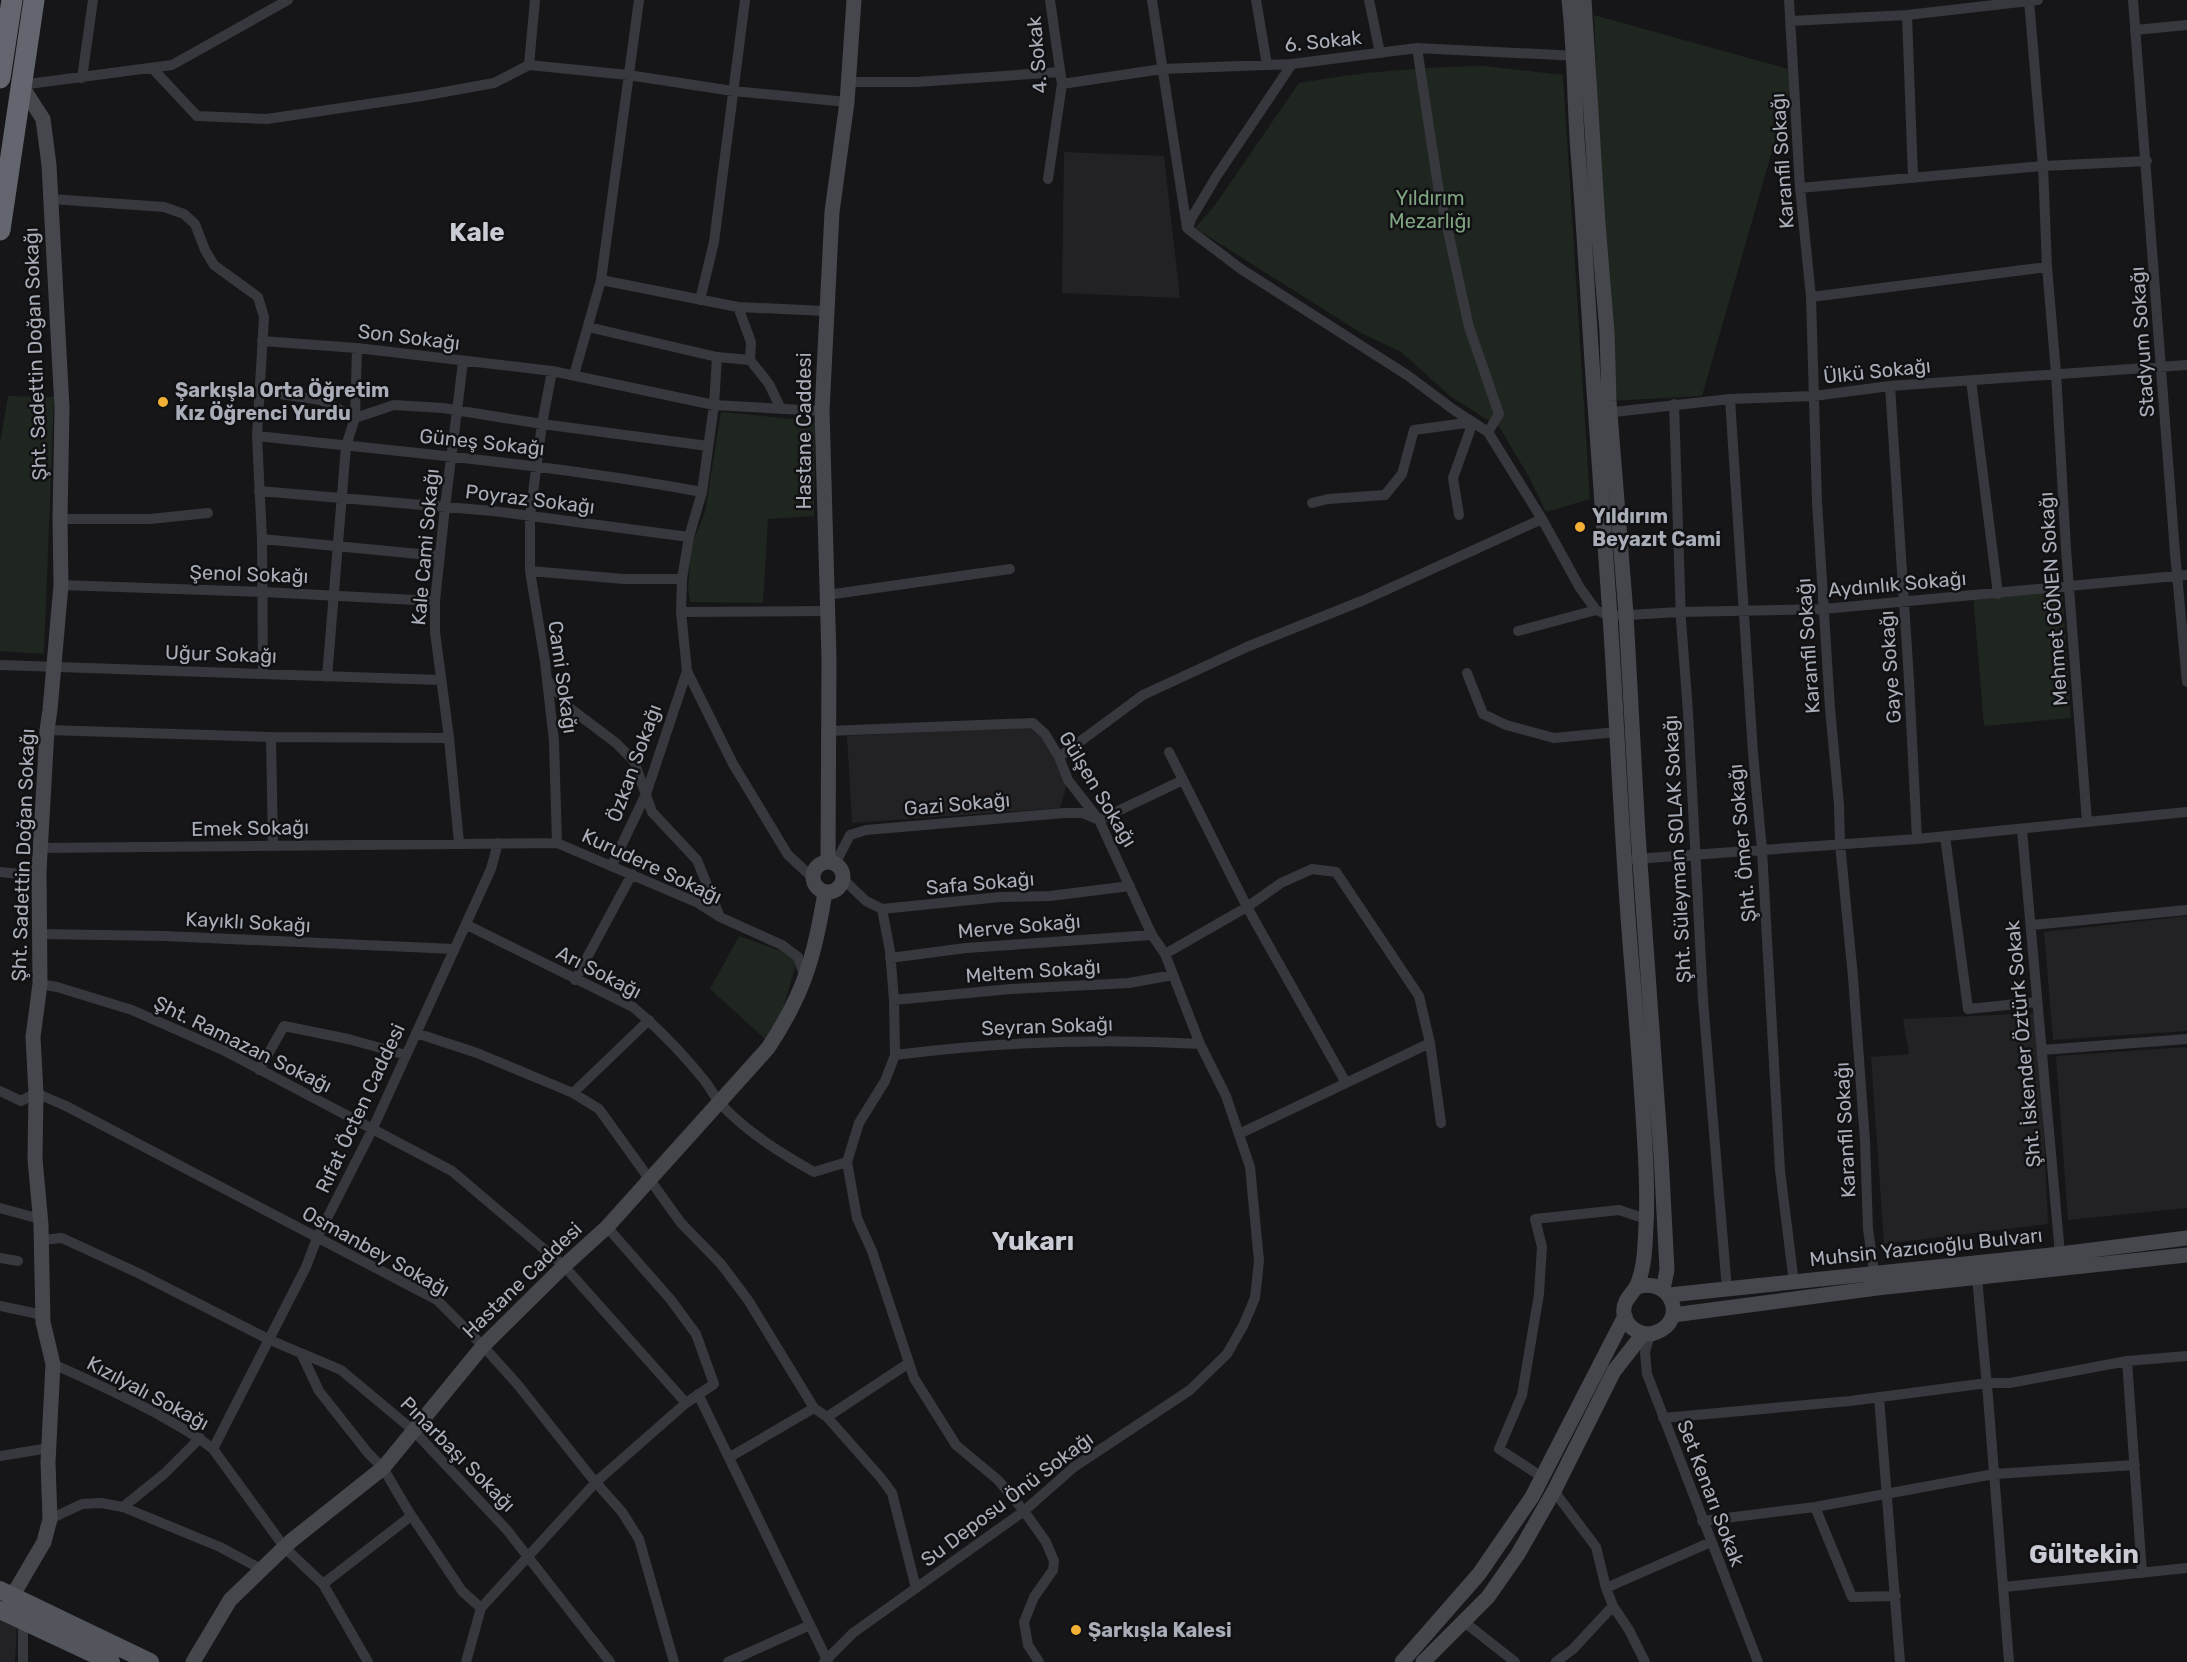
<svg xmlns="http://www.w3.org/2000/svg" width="2187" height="1662" viewBox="0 0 2187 1662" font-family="Rubik,sans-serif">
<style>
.built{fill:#222225}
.green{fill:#1e261f}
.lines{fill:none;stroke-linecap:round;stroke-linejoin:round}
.street{stroke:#37383d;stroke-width:10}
.secondary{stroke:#45474d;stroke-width:15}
.primary{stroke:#53555c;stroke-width:18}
.highway{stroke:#63666e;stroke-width:21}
.poi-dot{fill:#f2b134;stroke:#111113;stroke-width:2}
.labels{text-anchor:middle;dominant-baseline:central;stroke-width:5;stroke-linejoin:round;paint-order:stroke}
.street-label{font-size:20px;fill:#a8adb8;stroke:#111113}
.park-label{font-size:20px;fill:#7fa381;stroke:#111113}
.poi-label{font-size:20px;font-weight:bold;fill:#a8adb8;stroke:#111113;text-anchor:start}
.district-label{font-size:26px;font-weight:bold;fill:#c9ccd4;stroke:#111113}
</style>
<rect width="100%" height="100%" fill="#161618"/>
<path class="built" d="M1064,152L1164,156L1180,298L1062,293Z
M1022,727L1038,728L1068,780L1060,808L852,823L847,736Z
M2187,916V1031L2053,1040L2044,932Z
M2038,1013L2048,1224L1884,1244L1871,1057L1909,1054L1903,1019Z
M2187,1047V1208L2068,1220L2056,1056Z
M0,1618L17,1626L15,1662H0Z"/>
<path class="green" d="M1594,15L1795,71L1702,396L1609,401Z
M1484,66L1563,75L1590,499L1546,512L1529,477L1500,428L1450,396L1401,352L1361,333L1195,228L1215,205L1299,83C1360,72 1421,67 1484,66Z
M8,396L54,397L44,654L0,651V443Z
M721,412L815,421L814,516L768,519L763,603L690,602L688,587L692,544L705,512Z
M2062,587L2071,718L1984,726L1973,595Z
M739,936L798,957L781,1016L765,1039L710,989Z"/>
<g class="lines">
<path class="street" d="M1152,0L1187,228
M1256,0L1267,65
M1369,0L1380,53
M1789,0L1800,188L1811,297L1817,502L1830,708L1839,805L1840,844L1853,977L1865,1141L1868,1229L1875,1279
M2029,0L2043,166L2047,267L2056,373L2066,549L2087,822
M2133,0L2175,553L2187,682
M1907,15L1913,178
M1791,21L1907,15L2038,0
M2135,30L2187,25
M1417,48L1438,186L1469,327L1499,414L1488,432
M1292,64L1216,177L1191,219L1188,229L1241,269L1407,375L1454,410L1488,432L1542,519L1580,588L1596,610L1610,616L1680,612L1824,609L2187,575
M529,65L535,0
M152,68L197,116L267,119L422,96L494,83L529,65L628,75L733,91L847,102
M82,78L93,0
M848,82H916L1060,72
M1062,84L1162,69L1292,64L1417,48L1578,56
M21,85L172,65L288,0
M1048,179L1062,84L1050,0
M1800,188L2043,166L2147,161
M51,199L164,207L184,214L195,224L205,250L214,265L258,297L264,317L257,436L262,539L263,673
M601,280L738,307L825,311
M1811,297L2047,267
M700,300L714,242L745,0
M738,307L751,342L750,360
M588,327L717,357L750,360L769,384L781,409
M262,341L357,348L552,371L714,405L822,411
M717,357L714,405L702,492L689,537L682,579L681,612L687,671L733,764L788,855L813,878
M552,371L542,424L530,516V571L545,662L554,741L557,843
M574,375L601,280L639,0
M1971,380L1998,594
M1890,386L1909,680L1917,839
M260,391L321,400L355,418L394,405L443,408L542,424L708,446
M1730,399L1753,753L1762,850L1780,1170L1794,1283
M1674,404L1681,620L1688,712L1703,1000L1727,1290
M1605,413L1730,399L1814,396L1890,386L2187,365
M257,436C406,452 555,465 702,492
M259,491L493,511L689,537
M1312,503L1328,499L1385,495L1402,474L1414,430L1473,422L1453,478L1459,515
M60,519H150L208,513
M262,539L440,556
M530,571L624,579H682
M61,585L263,592L435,601
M827,595L1010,569
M681,612L827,611
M1518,631L1596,610
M0,665L441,680
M1467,673L1483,714L1506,725L1554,738L1617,732
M327,677L346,446L355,418L357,348
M547,679L571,709L616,743L634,761L652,812L697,860L720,917
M47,730L271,737L449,738
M271,737L273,845
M1169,752L1247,907L1346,1083
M1059,757L1143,695L1249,646L1364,600L1542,519
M2022,830L2060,1254
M1945,836L1968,1009L2037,1002
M459,843L449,738L435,632V601L445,507L463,362
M40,848L557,843L698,903L720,917L782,945L798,957L805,978
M1634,859L1917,839L2187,812
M835,864L850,835L866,830L1064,813H1082L1099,820L1183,780
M612,865L646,794L687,671
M0,872L20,874L39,871
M843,879L866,901L882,909L1000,897L1050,896L1130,886
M882,909L890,951L894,1000L895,1055L885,1081L859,1123L847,1162L857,1218L872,1251L914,1378L956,1445L998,1480L1024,1511L1046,1542L1054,1561L1053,1570L1034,1597L1024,1622L1028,1645L1039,1662
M467,925L633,1007C658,1028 684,1055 704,1080C710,1087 714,1096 720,1103C746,1132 781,1153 814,1172L847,1162
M2031,925L2187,910
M39,934L164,936L454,949
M1165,954L1247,907L1281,883L1312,869L1336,872L1419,996L1430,1043
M890,958L966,948L1152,935
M575,980L632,874
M40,984L57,987L132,1010L225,1051L452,1171L564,1266L686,1403
M894,1000L1011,989L1129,983L1173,975
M416,1033L477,1053L573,1093L599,1109L681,1223L721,1264L748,1300L814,1408
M2042,1050L2187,1039
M895,1055C996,1042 1099,1038 1200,1044
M259,1070L284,1026L348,1039L406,1055
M0,1091L21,1101L36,1093L66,1106L437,1300L483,1346L518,1385L591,1477L622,1512L639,1539L674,1662
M573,1093L649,1020
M1239,1134L1430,1043L1441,1123
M0,1208L40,1219
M41,1240L62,1238L138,1273L270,1340L341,1370L414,1431L507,1530L610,1662
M0,1258L18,1261
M1977,1278L1988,1397L2009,1662
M0,1306L43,1315
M1650,1334L1645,1352L1647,1374L1758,1662
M301,1353L319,1391L368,1453L383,1468L409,1512L462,1591L481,1608
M2127,1361L2142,1573
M53,1364C87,1379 121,1395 154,1412C174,1424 195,1434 213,1449L285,1548L323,1584L368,1662
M698,1394L828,1662
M1879,1397L1900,1662
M827,1417L909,1363
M1663,1418L1850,1401L1987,1383H2010L2127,1361L2187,1356
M213,1449L306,1267L317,1238L373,1128L491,869L498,843
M0,1456L49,1448
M730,1457L814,1408L827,1417L881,1478L892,1493L916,1588
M1542,1477L1499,1449L1522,1395L1539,1294L1542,1247L1535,1219L1619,1210L1646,1219
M1554,1491L1596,1547L1606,1588L1613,1606L1629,1630L1645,1662
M123,1507L164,1474L200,1438
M1815,1507L1852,1597L1896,1596
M50,1519L82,1504L101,1503L123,1507L220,1547L261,1569
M1702,1521L1815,1507L1994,1474L2135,1465
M323,1584L411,1516
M2004,1587L2187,1568
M1606,1588L1711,1542
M1463,1621L1515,1662
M23,1622V1662
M466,1662L481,1608L596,1482L686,1403L714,1384L696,1334L671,1300L607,1227
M728,1662L810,1625
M824,1662L853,1633L1024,1511L1074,1467L1190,1390L1227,1354L1243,1326L1255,1298L1259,1261L1250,1167L1226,1096L1200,1044L1165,954L1152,935L1099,820L1068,780L1059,757L1045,734L1033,723L828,731
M1556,1662L1573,1649L1613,1606"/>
<path class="secondary" d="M1569,0C1575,51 1574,101 1578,152C1584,227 1588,302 1593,377C1598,457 1605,536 1610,616C1618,737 1622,858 1633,979C1637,1029 1641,1080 1644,1131C1646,1162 1648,1194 1646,1225C1645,1244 1645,1265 1638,1283C1634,1294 1622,1299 1624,1314C1627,1329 1643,1338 1657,1332C1688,1320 1671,1276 1637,1287
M1584,0L1598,224L1607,332L1609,401L1626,614L1638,834L1661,1155L1667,1270L1663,1289
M828,862L829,658L822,411L832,212L847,102L854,0
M813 877a15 15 0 1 1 30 0a15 15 0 1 1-30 0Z
M1669,1295L2060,1254L2187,1238
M1673,1315L1877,1288L2187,1255
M18,1608L14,1597L17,1588L44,1542L50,1519L48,1462L53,1364L43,1322L41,1225L35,1159L36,1093L33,1037L40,984L39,871L47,730L50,710L61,585L60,519L62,408L49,165L43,119L21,85
M193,1662L230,1600L291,1541L383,1468L483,1346L564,1266L607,1227L768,1048C804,994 815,955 825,892
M1402,1662L1479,1574L1532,1497L1625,1316
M1423,1662L1488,1597L1518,1554L1554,1491L1614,1371L1643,1334"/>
<path class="primary" d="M0,1590L150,1662
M0,1610L111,1662"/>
<path class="highway" d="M0,78L12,0
M0,230L34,0"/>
</g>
<g class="poi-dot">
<circle cx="163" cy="402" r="6"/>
<circle cx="1580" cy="527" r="6"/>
<circle cx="1076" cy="1630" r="6"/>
</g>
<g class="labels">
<g class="street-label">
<text transform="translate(1323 41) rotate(-6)">6. Sokak</text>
<text transform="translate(1037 55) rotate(-95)">4. Sokak</text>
<text transform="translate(1782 161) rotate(-94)">Karanfil Sokağı</text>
<text transform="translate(409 337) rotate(7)">Son Sokağı</text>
<text transform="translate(2142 342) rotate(-94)">Stadyum Sokağı</text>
<text transform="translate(35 354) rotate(-92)">Şht. Sadettin Doğan Sokağı</text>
<text transform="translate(1877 371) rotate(-6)">Ülkü Sokağı</text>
<text transform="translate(804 431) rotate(-90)">Hastane Caddesi</text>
<text transform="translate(482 442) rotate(6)">Güneş Sokağı</text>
<text transform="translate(530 499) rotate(7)">Poyraz Sokağı</text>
<text transform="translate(425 547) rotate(-85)">Kale Cami Sokağı</text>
<text transform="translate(249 574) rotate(2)">Şenol Sokağı</text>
<text transform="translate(1897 584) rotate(-5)">Aydınlık Sokağı</text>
<text transform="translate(2053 599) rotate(-94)">Mehmet GÖNEN Sokağı</text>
<text transform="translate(1808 646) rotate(-94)">Karanfil Sokağı</text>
<text transform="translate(221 654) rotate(2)">Uğur Sokağı</text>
<text transform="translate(1890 667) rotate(-94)">Gaye Sokağı</text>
<text transform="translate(563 677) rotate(82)">Cami Sokağı</text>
<text transform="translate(634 763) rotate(-70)">Özkan Sokağı</text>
<text transform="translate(1098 789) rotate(59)">Gülşen Sokağı</text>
<text transform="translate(957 804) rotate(-5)">Gazi Sokağı</text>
<text transform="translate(250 828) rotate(-1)">Emek Sokağı</text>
<text transform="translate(1742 843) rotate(-95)">Şht. Ömer Sokağı</text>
<text transform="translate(1677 849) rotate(-93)">Şht. Süleyman SOLAK Sokağı</text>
<text transform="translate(23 855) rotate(-88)">Şht. Sadettin Doğan Sokağı</text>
<text transform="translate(652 866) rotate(25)">Kurudere Sokağı</text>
<text transform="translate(980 883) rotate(-5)">Safa Sokağı</text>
<text transform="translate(248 922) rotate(3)">Kayıklı Sokağı</text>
<text transform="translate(1019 926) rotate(-5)">Merve Sokağı</text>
<text transform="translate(1033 971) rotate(-4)">Meltem Sokağı</text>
<text transform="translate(599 972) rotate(27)">Arı Sokağı</text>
<text transform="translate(1047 1026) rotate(-2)">Seyran Sokağı</text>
<text transform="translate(243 1044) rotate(26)">Şht. Ramazan Sokağı</text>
<text transform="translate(2023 1044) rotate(-95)">Şht. İskender Öztürk Sokak</text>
<text transform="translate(360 1108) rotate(-65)">Rıfat Öcten Caddesi</text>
<text transform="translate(1845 1130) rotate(-93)">Karanfil Sokağı</text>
<text transform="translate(1926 1247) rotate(-6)">Muhsin Yazıcıoğlu Bulvarı</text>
<text transform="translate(376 1251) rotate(29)">Osmanbey Sokağı</text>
<text transform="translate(522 1280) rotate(-44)">Hastane Caddesi</text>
<text transform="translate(148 1393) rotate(28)">Kızılyalı Sokağı</text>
<text transform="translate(458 1454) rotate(45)">Pınarbaşı Sokağı</text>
<text transform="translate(1711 1493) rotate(69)">Set Kenarı Sokak</text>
<text transform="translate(1007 1499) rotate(-37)">Su Deposu Önü Sokağı</text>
</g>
<g class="park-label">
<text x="1430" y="198">Yıldırım<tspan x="1430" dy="23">Mezarlığı</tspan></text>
</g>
<g class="poi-label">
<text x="175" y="390">Şarkışla Orta Öğretim<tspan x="175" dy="23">Kız Öğrenci Yurdu</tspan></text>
<text x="1592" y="516">Yıldırım<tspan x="1592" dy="23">Beyazıt Cami</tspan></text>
<text x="1088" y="1630">Şarkışla Kalesi</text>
</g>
<g class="district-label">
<text x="477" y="232">Kale</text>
<text x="1033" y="1241">Yukarı</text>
<text x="2084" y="1554">Gültekin</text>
</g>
</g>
</svg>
